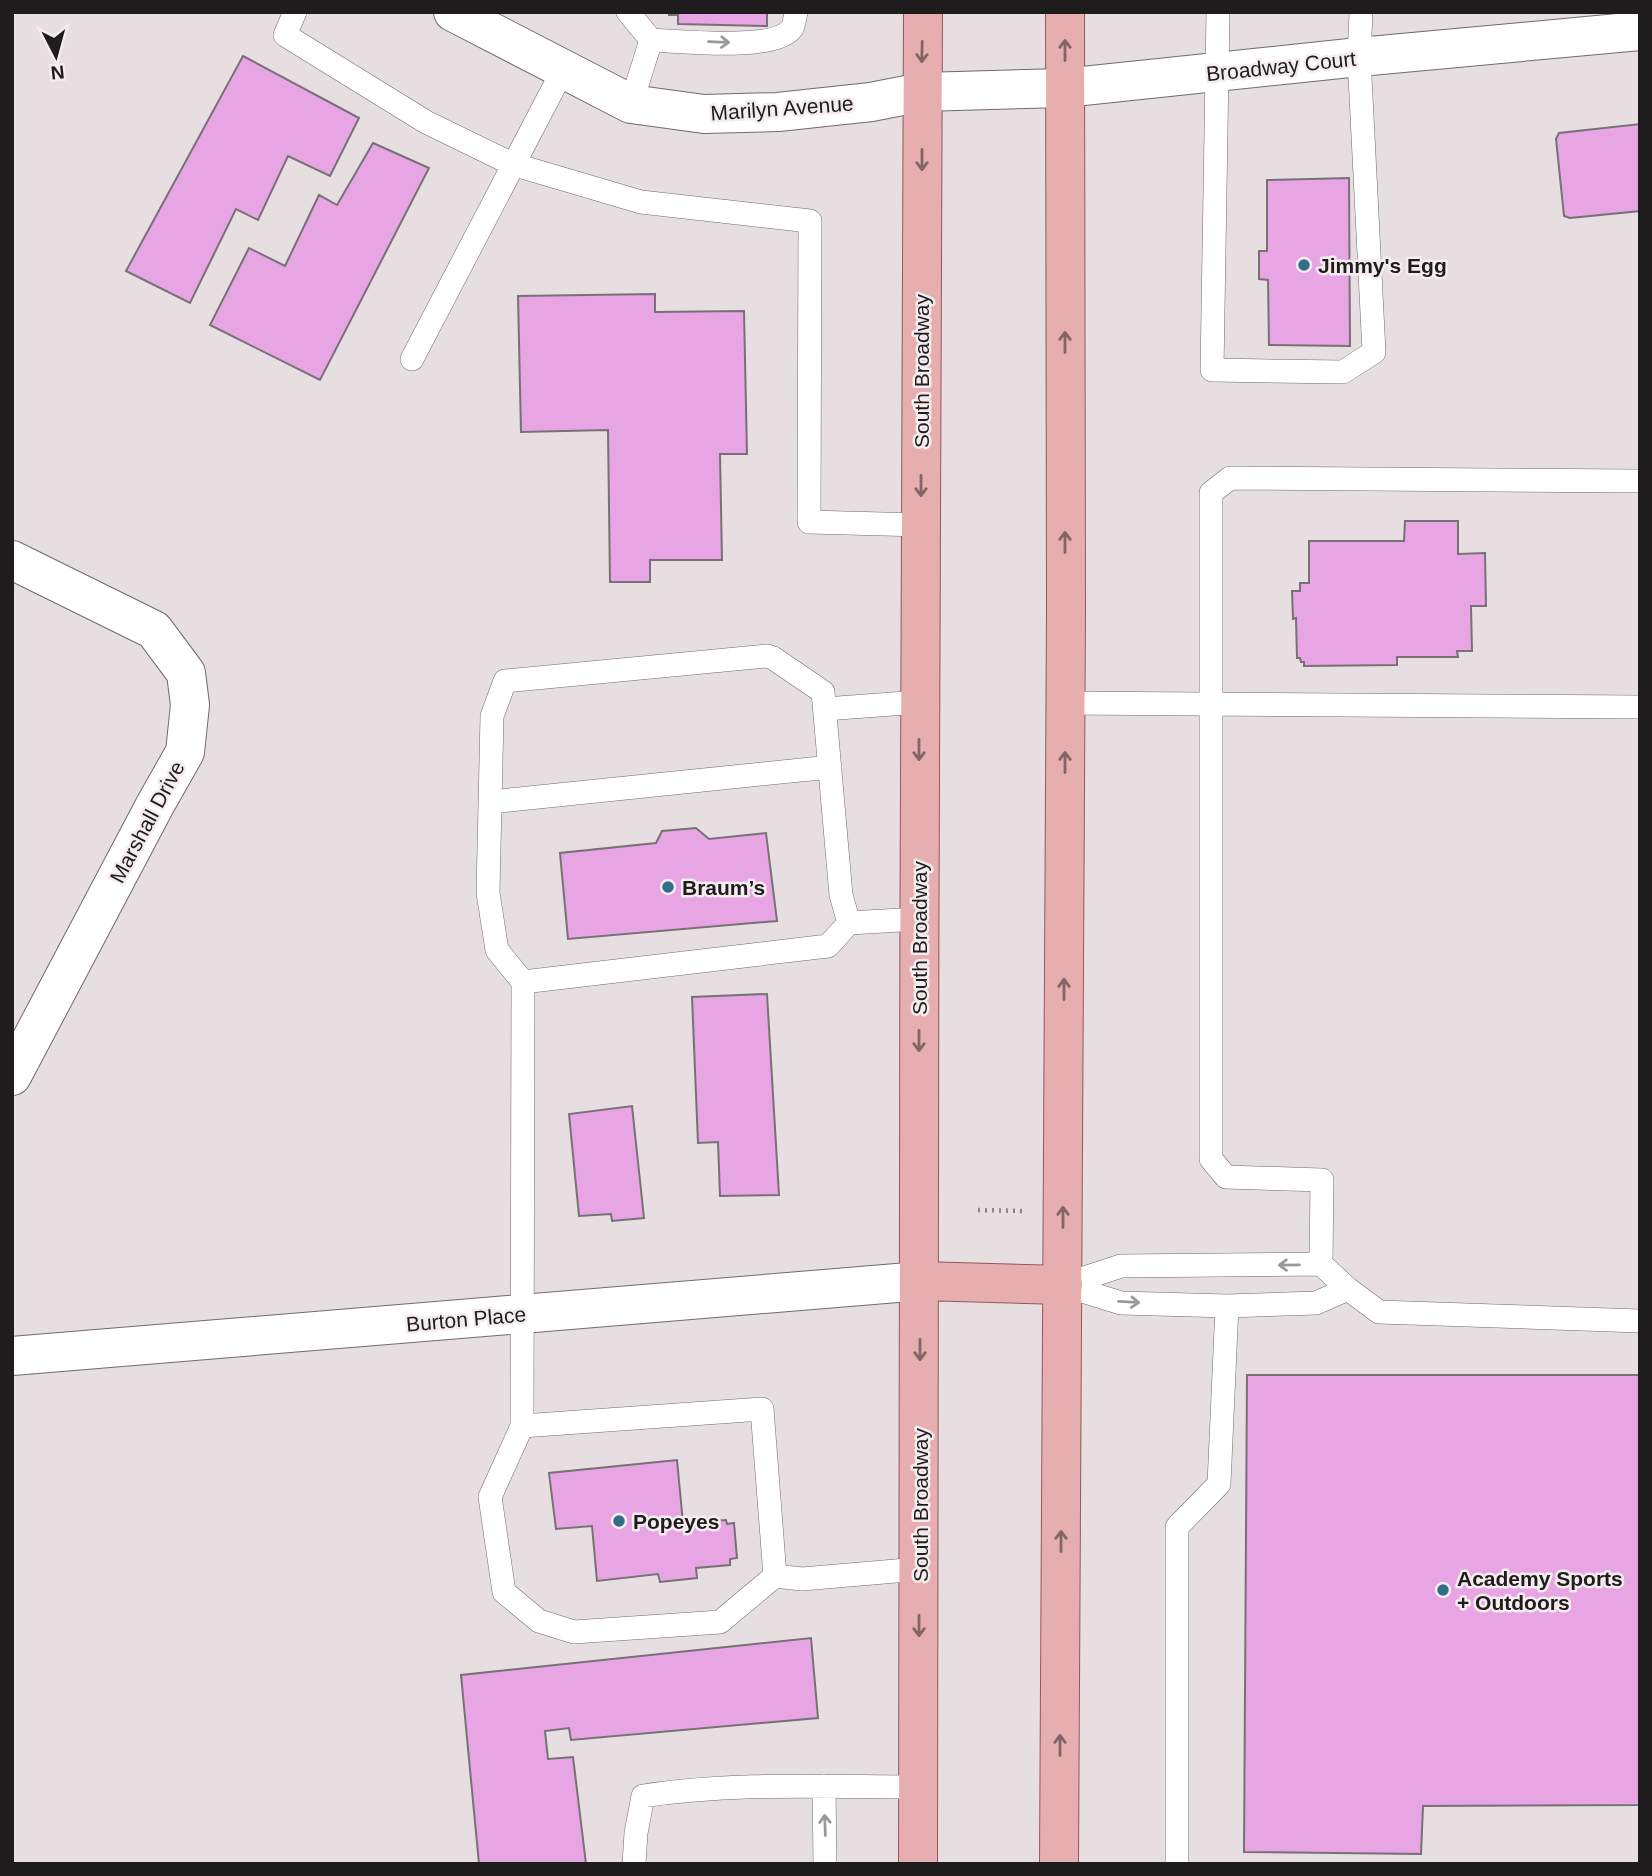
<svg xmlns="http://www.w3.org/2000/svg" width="1652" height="1876" viewBox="0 0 1652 1876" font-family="Helvetica,sans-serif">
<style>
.building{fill:#e7a5e3;stroke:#777176;stroke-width:2}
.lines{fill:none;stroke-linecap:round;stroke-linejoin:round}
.service-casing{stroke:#716a6c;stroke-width:24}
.minor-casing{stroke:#716a6c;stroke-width:40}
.primary-casing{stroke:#955859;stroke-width:40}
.path{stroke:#8a8486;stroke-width:4.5;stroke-dasharray:2 5;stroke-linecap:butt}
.service{stroke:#fff;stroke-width:23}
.minor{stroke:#fff;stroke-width:38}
.primary{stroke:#e6aeaf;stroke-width:38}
.oneway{stroke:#9a9999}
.oneway2{stroke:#826566}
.poi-dot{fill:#336e87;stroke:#f4ecef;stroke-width:2.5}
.labels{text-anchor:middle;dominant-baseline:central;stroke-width:5;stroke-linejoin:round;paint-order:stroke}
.street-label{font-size:21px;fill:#1f1c1d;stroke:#f4ecef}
.poi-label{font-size:21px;font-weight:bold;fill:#1f1c1d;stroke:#f4ecef;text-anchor:start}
</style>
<rect width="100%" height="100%" fill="#e7dee1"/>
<path class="building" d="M669,12H767V26L678,24V15H669Z
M243,56L359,118L330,176L288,156L258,220L236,209L190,303L126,271Z
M1640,124V211L1570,218L1564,216L1556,139L1559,133Z
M373,143L429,168L320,380L210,325L249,248L285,266L319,195L337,205Z
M1349,178L1350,346L1269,345L1268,280L1259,279V251H1267V180Z
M655,294V312L744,311L747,454H720L722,560H650V582H610L608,430L521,432L518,296Z
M1405,521H1458V554L1485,553L1486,606H1471L1472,651H1457L1458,657H1397V665L1304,666V662H1301L1300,658H1297L1296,618L1293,619L1292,591H1300V583H1309V541H1404Z
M696,828L709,839L766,833L777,921L568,939L560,853L656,843L662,831Z
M767,994L779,1195L720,1196L718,1142L698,1143L692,997Z
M632,1106L644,1218L612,1221L611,1214L579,1216L569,1114Z
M1247,1375H1640V1805L1423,1806L1421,1854L1244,1852Z
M677,1460L683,1523L726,1520L727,1524L734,1523L737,1558L730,1559V1565L696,1568L697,1578L660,1582L658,1574L597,1581L592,1526L556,1529L549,1473Z
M811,1638L818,1718L571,1740L569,1728L545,1731L548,1759L573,1757L586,1864H479L461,1675Z"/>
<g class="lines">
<defs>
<path id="service" d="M295,12L285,35L426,122L512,164L641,202L810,221L809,522L921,525
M628,12L651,40C679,41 776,52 792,28C794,25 795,17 796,12
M1218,12L1212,370L1343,372L1374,352L1359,57L1361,12
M631,104L651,40
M412,359L563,70
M1065,703L1640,707
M825,709L919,702
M490,802L830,767
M849,923L918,919
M523,982L497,950L488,893L492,716L505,681L767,656L773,658L823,692L841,895L849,923L828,946L523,982L522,1426L762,1409L775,1576L802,1579L919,1569
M1321,1264L1322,1180L1226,1177L1211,1159V493L1230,478L1640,481
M1063,1285L1121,1266L1321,1264L1348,1289L1379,1312L1640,1321
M1063,1285L1121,1303L1227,1306L1316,1303L1348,1289
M522,1426L490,1497L504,1592L539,1621L574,1632L720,1622L775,1576
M824,1786L825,1864
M634,1864L636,1833L643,1796C734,1782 827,1787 919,1787
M1177,1864V1527L1219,1484L1227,1306"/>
<path id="minor" d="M453,12L631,104L704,114L778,112L871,102L922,92L1064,88L1359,57L1640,31
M12,560L154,630L186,673L190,705L185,752L155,805L12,1076
M12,1356L921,1281"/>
<path id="primary" d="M921,1281L1063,1285
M918,1864C921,1247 917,629 923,12
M1059,1864L1066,610L1065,12"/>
</defs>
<use href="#service" class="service-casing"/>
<use href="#minor" class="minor-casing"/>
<use href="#primary" class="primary-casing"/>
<path class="path" d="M978,1210L1023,1211"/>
<use href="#service" class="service"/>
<use href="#minor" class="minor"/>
<use href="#primary" class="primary"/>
</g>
<defs><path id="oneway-shaft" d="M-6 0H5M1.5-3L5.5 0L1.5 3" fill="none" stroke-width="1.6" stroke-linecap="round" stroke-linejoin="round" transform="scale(1.75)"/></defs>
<g class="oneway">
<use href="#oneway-shaft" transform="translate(719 42) rotate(2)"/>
<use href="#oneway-shaft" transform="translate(1289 1265) rotate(179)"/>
<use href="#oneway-shaft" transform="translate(1129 1302) rotate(3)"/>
<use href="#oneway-shaft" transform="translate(825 1825) rotate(-92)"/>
</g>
<g class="oneway2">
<use href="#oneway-shaft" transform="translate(1065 50) rotate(-90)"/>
<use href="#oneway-shaft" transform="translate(922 52) rotate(91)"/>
<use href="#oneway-shaft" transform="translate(922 160) rotate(90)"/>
<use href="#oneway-shaft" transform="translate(1065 342) rotate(-90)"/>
<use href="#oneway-shaft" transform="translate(921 486) rotate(90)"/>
<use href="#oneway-shaft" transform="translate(1065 542) rotate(-90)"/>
<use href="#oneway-shaft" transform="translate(919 750) rotate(90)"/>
<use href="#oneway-shaft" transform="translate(1065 762) rotate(-90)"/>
<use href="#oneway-shaft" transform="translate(1064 989) rotate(-90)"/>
<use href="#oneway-shaft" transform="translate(919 1041) rotate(90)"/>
<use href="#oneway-shaft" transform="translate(1063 1217) rotate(-90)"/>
<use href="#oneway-shaft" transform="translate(920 1350) rotate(90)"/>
<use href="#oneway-shaft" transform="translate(1061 1541) rotate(-90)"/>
<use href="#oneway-shaft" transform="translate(919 1626) rotate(90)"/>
<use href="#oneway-shaft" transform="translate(1060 1745) rotate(-90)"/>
</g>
<g class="poi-dot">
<circle cx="1304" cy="265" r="7"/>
<circle cx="668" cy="887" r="7"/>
<circle cx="619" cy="1521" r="7"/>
<circle cx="1443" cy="1590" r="7"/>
</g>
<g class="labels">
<g class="street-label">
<text transform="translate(1281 66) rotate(-6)">Broadway Court</text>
<text transform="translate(782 108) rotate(-4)">Marilyn Avenue</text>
<text transform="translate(921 371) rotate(-90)">South Broadway</text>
<text transform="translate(147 822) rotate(-62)">Marshall Drive</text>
<text transform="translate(919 938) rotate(-90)">South Broadway</text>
<text transform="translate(466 1319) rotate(-5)">Burton Place</text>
<text transform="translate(920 1505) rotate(-90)">South Broadway</text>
</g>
<g class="poi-label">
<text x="1318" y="265">Jimmy's Egg</text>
<text x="682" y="887">Braum’s</text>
<text x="633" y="1521">Popeyes</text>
<text x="1457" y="1578">Academy Sports<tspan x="1457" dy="24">+ Outdoors</tspan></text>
</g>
</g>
<rect width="1652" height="1876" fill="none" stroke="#1f1c1d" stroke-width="28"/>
<g transform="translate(56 56) rotate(174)" stroke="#f4ecef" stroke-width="5" paint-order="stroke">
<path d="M0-5L12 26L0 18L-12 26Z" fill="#1f1c1d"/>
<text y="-10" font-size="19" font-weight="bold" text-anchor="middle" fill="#1f1c1d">N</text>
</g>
</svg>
